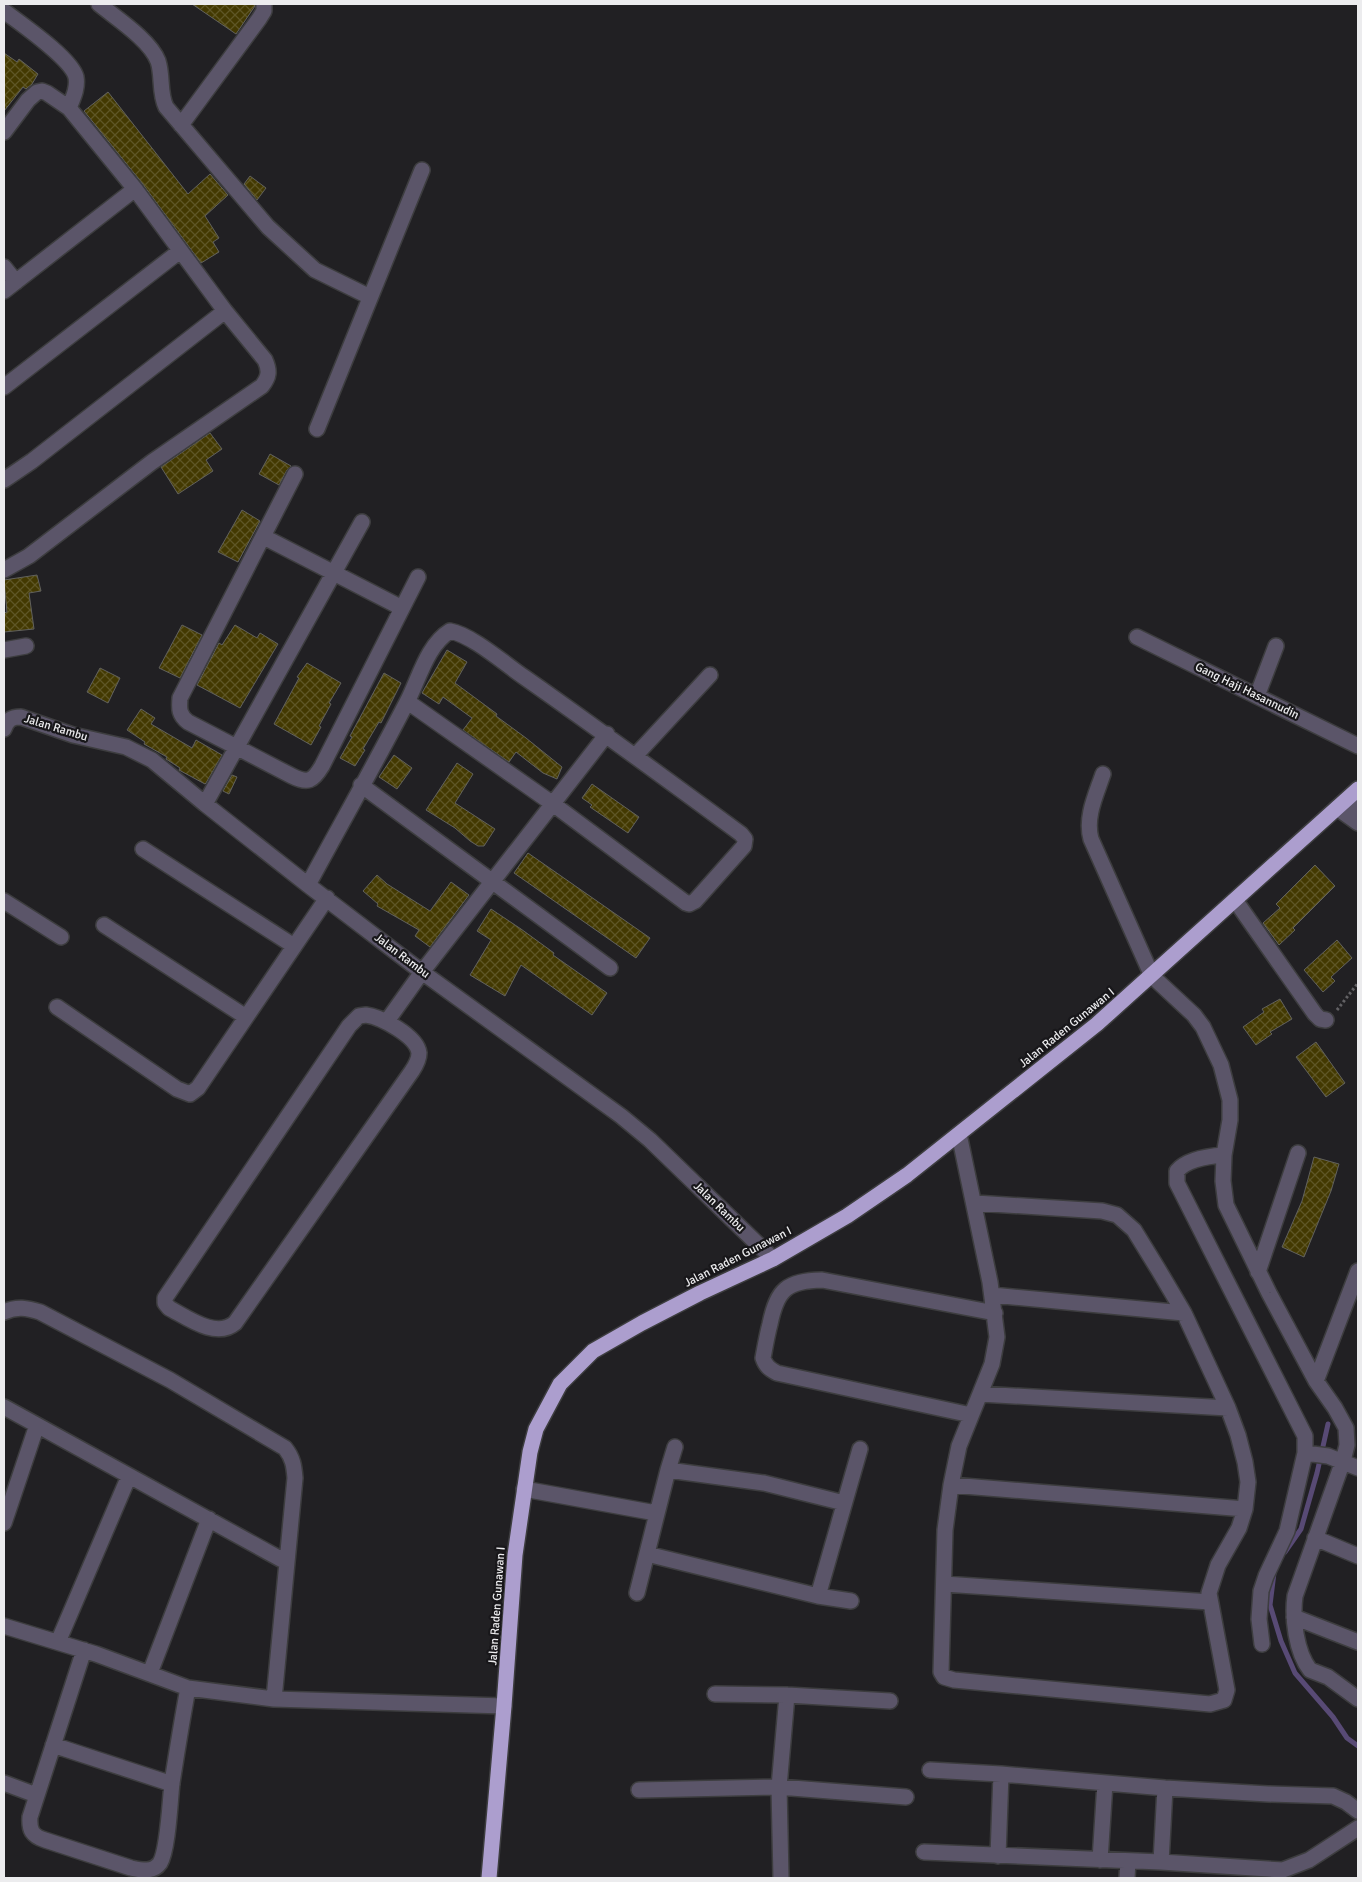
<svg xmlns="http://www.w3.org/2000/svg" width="1362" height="1882" viewBox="0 0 1362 1882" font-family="Signika,sans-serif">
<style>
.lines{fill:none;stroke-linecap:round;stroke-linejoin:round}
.stream{stroke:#584a75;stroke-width:5}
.building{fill:url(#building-cross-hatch);stroke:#61615d}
.minor-casing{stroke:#3d3d3f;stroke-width:18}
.highway-casing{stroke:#3d3d3f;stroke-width:18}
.path{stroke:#626164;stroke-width:3;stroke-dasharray:2.5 2.5;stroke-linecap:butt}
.minor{stroke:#5b5569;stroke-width:15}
.highway{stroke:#ac9ece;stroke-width:15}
.labels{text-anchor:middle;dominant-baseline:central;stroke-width:4.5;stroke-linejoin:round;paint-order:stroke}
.street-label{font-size:12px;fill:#ececee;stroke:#18171a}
</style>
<defs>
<pattern id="building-cross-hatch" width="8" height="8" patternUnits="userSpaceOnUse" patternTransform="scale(1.25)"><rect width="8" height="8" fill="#433901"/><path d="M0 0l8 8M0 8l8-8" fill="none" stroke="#5e5626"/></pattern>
</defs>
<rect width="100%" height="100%" fill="#212023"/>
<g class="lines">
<path class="stream" d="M1285,1552L1301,1529L1317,1473L1328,1424
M1274,1573L1270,1605L1281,1641L1295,1673L1333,1717L1347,1738L1358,1746"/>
</g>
<path class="building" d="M192,4H255V6L236,34Z
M4,53L17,62L19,59L38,74L32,84L26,89L23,87L4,111Z
M108,92L188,194L210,174L228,195L205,216L219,238L213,242L219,252L201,263L142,183L84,111Z
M250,176L266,188L257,200L244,184Z
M210,433L222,449L206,460L213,471L178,494L161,467Z
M270,454L291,466L287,470L279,485L259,474Z
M242,510L260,521L238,562L218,552Z
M37,575L41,591L29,593L34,629L4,632V613L7,612L4,580Z
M182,625L202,635L180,678L159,668Z
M235,625L257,638L260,633L278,644L240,708L197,685L219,643L222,645Z
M447,650L467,662L455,683L497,714L496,716L526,738L562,767L557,779L543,773L516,752L509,762L463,730L472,718L443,697L439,704L422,693Z
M307,663L341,683L329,703L331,704L319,726L321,727L311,745L274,724L299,678L297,677Z
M100,668L120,678L108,703L87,692Z
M384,673L401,683L381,723L379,722L363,749L365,750L355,766L340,758L352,737L350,736Z
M141,709L155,718L151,724L192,748L196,740L222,755L206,783L205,784L179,770L180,768L166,759L167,757L144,744L145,742L127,730Z
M394,755L412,768L397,789L379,777Z
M457,763L473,774L455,803L495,829L484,846H478L470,841L455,828L426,810Z
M232,775L237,777L229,794L223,791Z
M592,784L639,817L628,833L590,807L592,805L582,798Z
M528,853L650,938L636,958L514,873Z
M1315,865L1335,886L1293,928L1295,930L1279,945L1263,923L1280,908L1276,904Z
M377,875L387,884L430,911L451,882L469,895L430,947L415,936L419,930L377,906L378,904L363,891Z
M491,909L521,929L554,953L553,955L607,993L592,1015L521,965L505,996L470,975L491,940L477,931Z
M1337,940L1352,958L1331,977L1335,981L1323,992L1304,970Z
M1280,999L1292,1019L1270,1032L1272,1034L1256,1045L1243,1027L1264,1012L1262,1009Z
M1316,1042L1345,1083L1326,1097L1296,1057Z
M1314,1157L1339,1164L1331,1191L1304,1257L1282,1247L1302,1201Z"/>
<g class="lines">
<defs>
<path id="minor" d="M99,4C116,18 150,40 158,61C163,76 159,93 166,107L268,227L315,270L370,297
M4,11C21,24 71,58 76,77C78,88 73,98 69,108
M181,125L259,19L264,11V4
M4,132L28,100L37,92L42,91L47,93L69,108L135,189L225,311L265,360C270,371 269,377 262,386L152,462L29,556L4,570
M4,267L16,282
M4,291L135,189
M4,387L180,251
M317,429L422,170
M295,474L180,698C179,709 179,715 188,722L292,776C308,784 313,781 322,766L418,577
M4,480L32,461L225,311
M264,537L402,608
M1137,637L1358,746
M4,650L26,646
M1257,696L1276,646
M4,729C7,720 11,717 21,717L73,735L126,747L152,760L205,804L308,885L422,972L621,1116L650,1140L773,1259
M635,756L710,675
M1103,774C1096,795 1085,817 1091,839L1152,976L1194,1015L1203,1027L1221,1065L1230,1100V1120L1224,1155L1223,1181L1226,1205L1269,1293L1316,1381L1335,1408L1346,1428L1347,1445L1343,1461L1295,1596C1292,1618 1296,1652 1310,1670L1328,1677L1358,1699
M361,785L610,968
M1345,801L1358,809
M205,804L362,522
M1337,808L1358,823
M143,849L294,946
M308,885C341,824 375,764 407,702C419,679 427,645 450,631C472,635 505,664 524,677C597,728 669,781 741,834L745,839L744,846L695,901L689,904L686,903L553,804L408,702
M1235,900L1315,1014L1320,1019L1326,1020
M4,901L61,937
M104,925L246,1017
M57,1007L177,1089L190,1094L198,1088L327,898
M366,1015C381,1017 417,1036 419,1053C419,1060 416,1065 412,1071L235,1323C216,1339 188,1318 169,1308L165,1303V1298L349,1026L359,1016Z
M387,1021L422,972L607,734
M959,1134L990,1282L997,1337L992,1364L959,1446L951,1485L945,1530L941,1672L944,1677L954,1680L1210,1704L1224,1700L1227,1690L1209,1593L1218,1565L1239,1528L1245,1509L1248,1482L1245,1462L1238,1435L1228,1408L1184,1313L1158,1269L1134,1230L1117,1215L1102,1211L975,1203
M1224,1155C1209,1156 1187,1159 1177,1171V1183L1305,1436V1453L1287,1531L1266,1576L1261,1591L1259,1619L1262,1644
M1258,1272L1298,1153
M992,1295L1184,1313
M4,1312C17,1306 27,1308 40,1312L170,1380L285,1448C293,1458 294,1466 295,1478L274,1699
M1316,1381L1358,1271
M980,1394L1228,1408
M4,1407L286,1562
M971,1415L777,1373C770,1369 766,1367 763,1358C765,1347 767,1335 770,1324C777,1289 787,1281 822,1280L995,1313
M1305,1453L1328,1456L1358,1468
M668,1470L764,1483L844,1503
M951,1485L1245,1509
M524,1489L656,1513
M4,1523L37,1425
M1315,1538L1358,1556
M647,1554L818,1596L851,1601
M944,1584L1210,1602
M637,1593L668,1470L675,1447
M818,1596L860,1449
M1294,1617L1358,1642
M4,1626L96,1654L188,1688L274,1699L504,1706
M58,1642L129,1476
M84,1650L30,1817C29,1830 32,1836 45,1840L131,1868C141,1870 153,1873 160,1863C168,1850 170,1801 172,1783C177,1751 182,1720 188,1688
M150,1673L209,1519
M715,1694L787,1695L890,1701
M53,1745L172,1784
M930,1770L1001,1774L1165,1788L1268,1794L1333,1796L1346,1802L1358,1811
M4,1783L36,1795
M639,1790L779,1787L906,1797
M924,1852L1161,1862L1283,1870L1309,1860L1358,1828
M998,1856L1001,1774
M1100,1860L1105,1783
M1161,1862L1165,1788
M781,1878L779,1787L787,1695
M1127,1878L1128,1861"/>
<path id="highway" d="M489,1878L504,1706L515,1555L530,1452L536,1429L560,1384L593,1351L642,1323L700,1293L773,1259L847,1216L907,1175L1097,1024L1358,789"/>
</defs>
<use href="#minor" class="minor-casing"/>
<use href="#highway" class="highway-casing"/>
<path class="path" d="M1337,1010L1358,983"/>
<use href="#minor" class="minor"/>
<use href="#highway" class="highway"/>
</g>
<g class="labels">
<g class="street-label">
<text transform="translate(1247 691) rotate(26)">Gang Haji Hasannudin</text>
<text transform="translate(56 728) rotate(17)">Jalan Rambu</text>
<text transform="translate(402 956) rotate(37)">Jalan Rambu</text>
<text transform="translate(1067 1028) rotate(-39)">Jalan Raden Gunawan I</text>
<text transform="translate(719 1207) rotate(44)">Jalan Rambu</text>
<text transform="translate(738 1257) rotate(-27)">Jalan Raden Gunawan I</text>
<text transform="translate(497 1606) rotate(-86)">Jalan Raden Gunawan I</text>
</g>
</g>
<rect width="1362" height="1882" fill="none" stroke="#ececee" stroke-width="10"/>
</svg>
